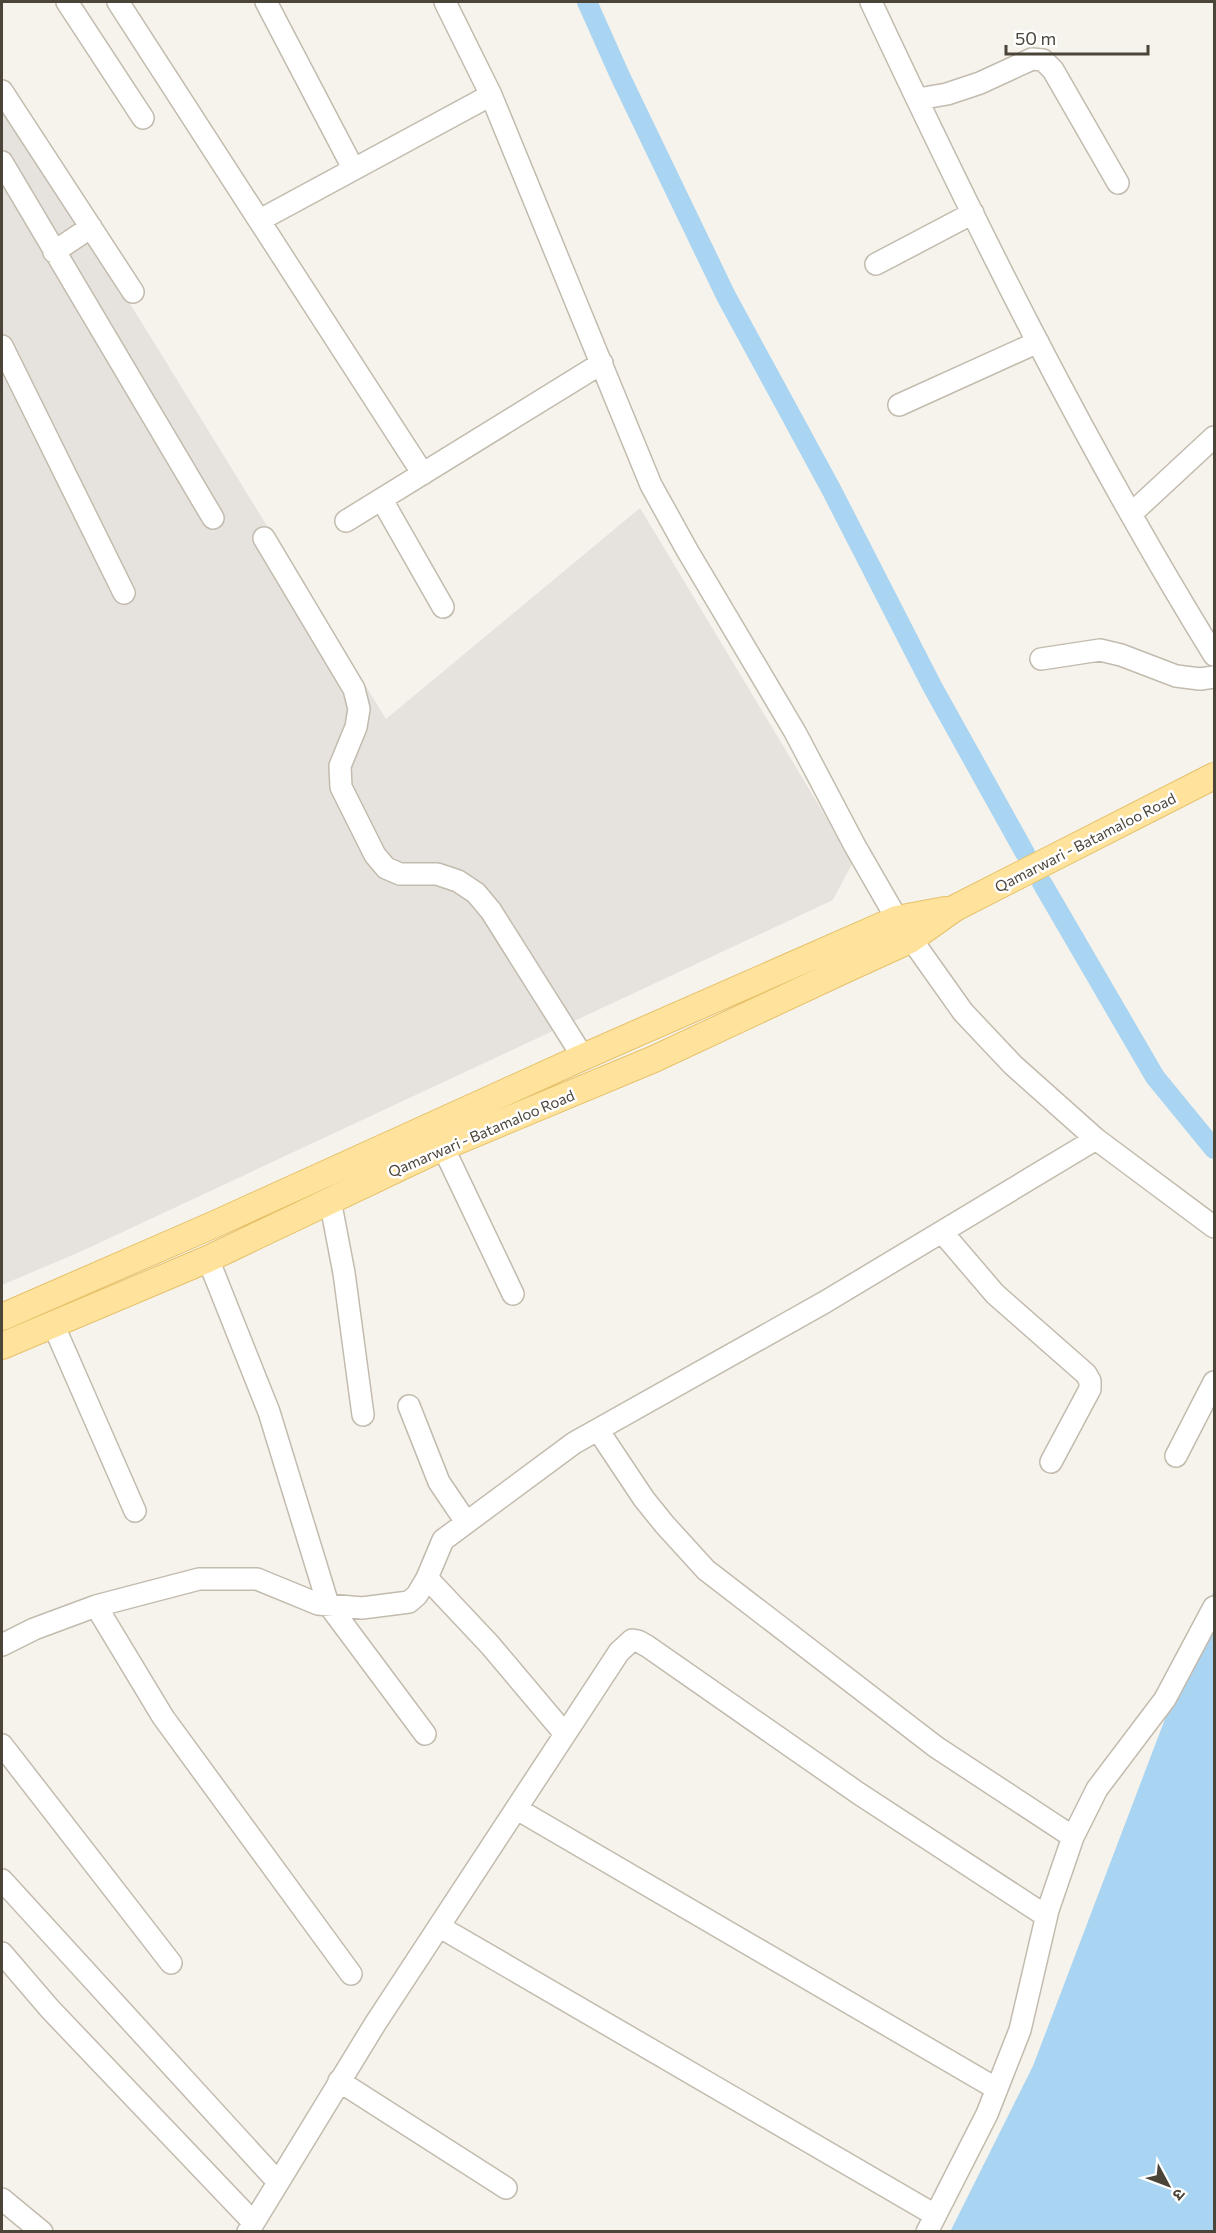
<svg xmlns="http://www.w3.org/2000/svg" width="1216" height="2233" viewBox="0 0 1216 2233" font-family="Commissioner,'Noto Sans Devanagari',sans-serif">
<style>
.industrial{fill:#e6e2dd}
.water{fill:#a9d4f2}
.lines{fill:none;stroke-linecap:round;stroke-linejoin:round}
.canal{stroke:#a9d4f2;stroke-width:20}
.minor-casing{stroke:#c2bbae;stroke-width:24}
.major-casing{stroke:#e6c16a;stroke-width:28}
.minor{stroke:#fff;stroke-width:21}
.major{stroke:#ffe39c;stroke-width:26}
.labels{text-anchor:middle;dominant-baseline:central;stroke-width:5;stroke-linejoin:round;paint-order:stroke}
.street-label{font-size:15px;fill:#4b4439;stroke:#fff}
</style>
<rect width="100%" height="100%" fill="#f6f3ec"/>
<path class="industrial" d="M2,110L113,276L386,719L640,508L853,862L833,900L82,1251L2,1285Z"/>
<path class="water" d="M1214,1590V2231L950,2232L1033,2066Z"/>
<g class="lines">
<path class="canal" d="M587,2L621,78L726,296L831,489L932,686L1025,853
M1042,883L1155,1077L1214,1149"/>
<defs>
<path id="minor" d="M67,2L143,118
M118,2L423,474
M266,2L353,168
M445,2L491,95L651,485L687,550L795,732L855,846L897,919L963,1012L1013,1065L1096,1139L1214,1227
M871,2C975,224 1085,446 1214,655
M2,91L133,292
M918,99L947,94L980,83L1032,59L1043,60L1053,70L1118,183
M2,162L213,518
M260,220L491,95
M54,252L91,227
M876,264L973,213
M2,346L124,593
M899,405L1038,342
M382,500L443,607
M1131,514L1214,437
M346,521L602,363
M264,538L354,689L359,709L356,727L340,766L341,787L375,855L386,868L400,874H437L458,881L476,893L491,911L583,1057
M1041,659L1100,650L1121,655L1176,676L1200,679L1214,677
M443,1147L513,1294
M330,1200L344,1273L363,1415
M942,1232L995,1294L1086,1374L1090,1381V1389L1051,1462
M208,1259L269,1412L328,1604L425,1734
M53,1324L135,1511
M409,1406L439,1482L466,1522
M598,1430L644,1499L665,1525L706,1570L936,1747L1073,1837
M1176,1456L1214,1382
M427,1578L490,1645L565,1734
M96,1606L163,1717L351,1974
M2,1645L34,1629L96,1606L199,1579H257L318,1604L362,1608L409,1602L417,1595L427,1578L443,1540L574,1443L825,1302L1096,1139
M2,1745L171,1963
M517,1809L997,2089
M2,1880L278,2182
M440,1927L935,2215
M2,1953L50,2009L253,2222
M339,2081L506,2188
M2,2199L42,2232
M248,2232L375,2024L619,1652L632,1640L638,1641L647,1646L858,1793L1046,1916
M927,2232L987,2114L1020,2030L1048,1910L1073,1837L1097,1789L1165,1699L1214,1607"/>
<path id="major" d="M2,1317L215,1224L583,1057L897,919L945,910
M2,1346L208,1259L443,1147L654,1059L840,972L910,940L955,908L1214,776"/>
</defs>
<use href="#minor" class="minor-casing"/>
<use href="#major" class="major-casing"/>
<use href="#minor" class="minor"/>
<use href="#major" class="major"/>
</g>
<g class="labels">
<g class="street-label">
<text transform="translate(1085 842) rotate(-27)">Qamarwari - Batamaloo Road</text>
<text transform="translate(481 1133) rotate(-23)">Qamarwari - Batamaloo Road</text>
</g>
</g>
<rect width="1216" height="2233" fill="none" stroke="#4b4439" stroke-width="6"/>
<g transform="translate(1168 2185) rotate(131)" stroke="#ffffff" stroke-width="4.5" paint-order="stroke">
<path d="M0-4.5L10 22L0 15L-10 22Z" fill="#4b4439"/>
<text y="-9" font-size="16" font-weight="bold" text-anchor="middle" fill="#4b4439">उ</text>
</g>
<path d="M1006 45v9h142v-9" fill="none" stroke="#4b4439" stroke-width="3"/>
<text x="1015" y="45" font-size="18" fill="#4b4439" stroke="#ffffff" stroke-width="4.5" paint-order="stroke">50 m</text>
</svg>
